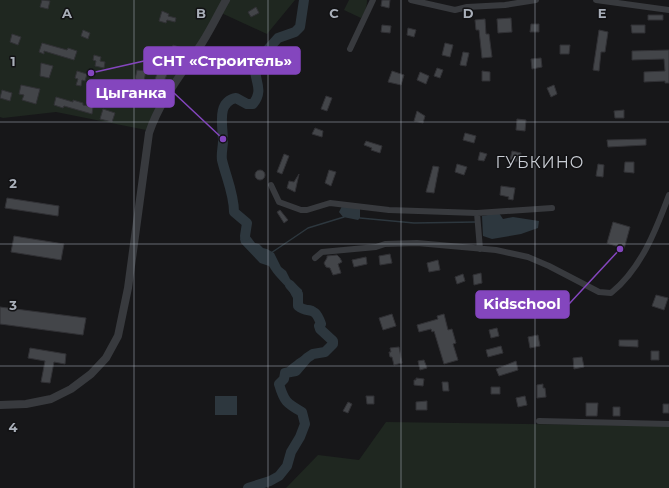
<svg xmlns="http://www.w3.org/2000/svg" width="669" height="488" viewBox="0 0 669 488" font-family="Montserrat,sans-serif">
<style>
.green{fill:#1f2720}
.water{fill:#2d373e}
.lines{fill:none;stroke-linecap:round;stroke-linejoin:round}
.stream{stroke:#2d373e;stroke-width:1.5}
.river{stroke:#2d373e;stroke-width:10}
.building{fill:#434549;stroke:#313135}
.minor{stroke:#383a3e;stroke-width:6}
.tertiary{stroke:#383a3e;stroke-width:8}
.grid{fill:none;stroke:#a9afb9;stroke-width:1;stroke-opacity:0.55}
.labels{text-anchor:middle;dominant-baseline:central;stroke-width:3;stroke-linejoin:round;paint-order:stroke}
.quarter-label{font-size:16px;letter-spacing:1px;fill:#caced5;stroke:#121214}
.grid-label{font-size:13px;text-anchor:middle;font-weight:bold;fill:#a9afb9;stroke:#121214;stroke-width:3;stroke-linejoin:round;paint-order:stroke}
.leader{fill:none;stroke:#8446be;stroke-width:1.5}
.callout-dot{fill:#8446be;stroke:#121214;stroke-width:1.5}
.callout{fill:#8446be;stroke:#8446be;stroke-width:1.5}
.callout-label{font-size:15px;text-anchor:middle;font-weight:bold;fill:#fff}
</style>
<rect width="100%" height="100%" fill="#171719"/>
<path class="green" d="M0,0H295L267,34L217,11L151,131L56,112L3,118L0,117Z
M349,0H367C367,6 365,13 361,18L344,10Z
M386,422L669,426V488H286L318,455L359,460Z"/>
<path class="water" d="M342,206L360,209V218L358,220L343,217L339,212Z
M499,213L503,219L513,217L539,221L538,228L521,234L492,239L483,236L482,216Z
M247,223L248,225L246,231L255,243L259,244L263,248L267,249L274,253L281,267L286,271L290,279L302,290V292L293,298C291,295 290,292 288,289C282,282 274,275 269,266L260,263L241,243L240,239L245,224Z
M308,305C315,305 317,309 320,315L314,317L306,311L307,307Z
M312,351V355C305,364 295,379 281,375C284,368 304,353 312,351Z
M215,396H237V415H215Z"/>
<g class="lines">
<path class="stream" d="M360,218L414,223L476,222
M271,253L308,228L344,217"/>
<path class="river" d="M245,236L247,223L234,212C234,194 226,177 222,160C221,153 223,147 223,141C223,126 216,102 236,98L247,104H253C265,89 253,80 255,64L278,38L295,32L300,27L304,0
M248,488L270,481L279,476L287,466L291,452L300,437L305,424L302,412C286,403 284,401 279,384L284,379L285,373L296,371L307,358L313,354L325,352L333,344V341L320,329L319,326L321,324C314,304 309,315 298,306V294L290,285"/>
</g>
<path class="building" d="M42,0L50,1L48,9L40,7Z
M382,0H390L389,8L381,6Z
M256,7L259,13L251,17L248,12Z
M162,11L169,14L168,16L176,18L175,22L167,20L166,23L159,21Z
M648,15H663V20H648Z
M511,18L512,32L498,33L497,19Z
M485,19L486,34H489L492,57L482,58L479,30H476L475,20Z
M531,24H539V32H530Z
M382,25L391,26L390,33L381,32Z
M631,25H645V33H632Z
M408,28L416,30L414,37L407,35Z
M83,30L90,33L88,39L81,36Z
M599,30L608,32L605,52H601L599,71L593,70Z
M12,34L21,37L18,45L10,42Z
M42,43L67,50L68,48L77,51L74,60L44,51V54L39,52Z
M445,43L453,45L450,57L442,55Z
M173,45L182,48L178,60L169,57Z
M560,45H570L569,54H560Z
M669,50V83H665V81L644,82V72L665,71L664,59L632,60V51Z
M463,52L469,53L466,66L460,65Z
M94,55L101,57L100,61L105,62L104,68L95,66L96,61L93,60Z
M541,58L542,67L532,69L531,59Z
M41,63L53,66L49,78L40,76Z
M159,68L168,72L160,91L152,88Z
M437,68L443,70L440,78L434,76Z
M137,70L146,71L144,81L135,79Z
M77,71L87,74L85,81L82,80L81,86L76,85L78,79L75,78Z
M392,71L404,75L401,85L388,82Z
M482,71L490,72V81H482Z
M420,72L429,76L426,84L417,80Z
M21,85L40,89L36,104L22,100L24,95L19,94Z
M554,85L557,94L551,97L547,88Z
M2,90L12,93L10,101L0,98Z
M326,96L332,98L327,111L321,109Z
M56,97L73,102V100L83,103V105L93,107L92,114L64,106L63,108L54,105Z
M103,109L115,113L112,122L100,119Z
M624,110V118H615L614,111Z
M417,111L425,116L423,123L414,121Z
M517,119L526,120L525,131L516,130Z
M315,128L323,131L322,137L312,134Z
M465,133L476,136L474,143L463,140Z
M646,139V145L608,147L607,140Z
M366,141L382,146L380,153L371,150L372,148L364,145Z
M512,151L521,153L520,162L510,160Z
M480,152L487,154L484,161L478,160Z
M284,154L289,156L282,174L277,172Z
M625,162H634V173L624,172Z
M457,164L467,167L464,175L455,172Z
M598,164L604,165L603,177L596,176Z
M433,166L439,167L434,193L426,192Z
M255 175a5 5 0 1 1 10 0a5 5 0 1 1-10 0Z
M329,170L336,172L331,186L325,183Z
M299,174L295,192L287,188L289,181L294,182Z
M501,186L515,188L513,200L508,199L509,197L500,195Z
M7,198L59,206L58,216L5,208Z
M280,210L288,220L284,223L277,212Z
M613,222L630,227L624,249L607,243Z
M14,236L64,244L61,260L11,252Z
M390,254L392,263L380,265L379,256Z
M337,255L340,258L342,262L338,264L341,273L333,275L330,268L326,267L324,263L327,258V256Z
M366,257L367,264L354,267L352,260Z
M438,260L440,270L429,272L427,263Z
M481,273L482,283L474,285L473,275Z
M463,274L465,281L457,284L455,277Z
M656,295L668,298L664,310L652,306Z
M0,307L86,318L83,335L0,324Z
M392,314L396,326L383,330L379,318Z
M444,314L448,330L452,329L456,343L453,344L458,360L444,364L434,331L432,332L431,329L419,332L417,325L438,319L437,316Z
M497,328L499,336L491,338L489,330Z
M538,335L540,346L530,348L528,337Z
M619,340H638V347L619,346Z
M501,346L503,353L488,357L486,350Z
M399,347L402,363L394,365L392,357H390L389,352H391L390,348Z
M30,348L66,354L65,364L54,362L50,383L41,382L45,361L28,358Z
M651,351H659V360H651Z
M582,357L584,367L574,369L573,358Z
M424,360L427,368L420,370L418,361Z
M516,361L518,370L499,376L496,369Z
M416,378L424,379L423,386L414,385V380H416Z
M442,382H448L449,391H443Z
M543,384V388H545L546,397L537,398V385Z
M491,387H500V394H491Z
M366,396H374V404H367Z
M525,396L527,405L518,407L516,398Z
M427,401V410H416V402Z
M348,402L352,404L348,413L343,411Z
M586,403H598L597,416H586Z
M663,404H669V413H663Z
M613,407H620V416H613Z"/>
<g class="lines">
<path class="minor" d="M411,0L455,10L467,7L505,5L536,0
M596,0L669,10
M350,49L373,0
M271,185L279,202L301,210H307L330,203L389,210L477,213L552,208
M477,213L480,249
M315,258L322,252L376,247L385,244L417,243L496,250L528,257L549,266L599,292L611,293C641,269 656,230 669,195
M539,421L669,424"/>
<path class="tertiary" d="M0,405L26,404L51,399L71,389L91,374L106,358L118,336L128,288L149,133C160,100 183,72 202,43C211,29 218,14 226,0"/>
</g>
<path class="grid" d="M134,0V488M268,0V488M401,0V488M535,0V488M0,122H669M0,244H669M0,366H669"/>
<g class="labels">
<g class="quarter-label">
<text x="540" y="162">ГУБКИНО</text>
</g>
</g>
<g class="grid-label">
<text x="67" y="18">A</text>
<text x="201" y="18">B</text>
<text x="334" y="18">C</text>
<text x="468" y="18">D</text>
<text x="602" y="18">E</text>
<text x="13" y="66">1</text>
<text x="13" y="188">2</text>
<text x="13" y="310">3</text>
<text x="13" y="432">4</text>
</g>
<path class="leader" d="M91 73L144 61M223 139L174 93M620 249L569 304"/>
<g class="callout-dot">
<circle cx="91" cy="73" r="4"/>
<circle cx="223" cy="139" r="4"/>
<circle cx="620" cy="249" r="4"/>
</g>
<g class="callout">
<rect x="144" y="47" width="156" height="27" rx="4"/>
<rect x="87" y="80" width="87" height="27" rx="4"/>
<rect x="476" y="291" width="93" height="27" rx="4"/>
</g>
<g class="callout-label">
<text x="222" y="66">СНТ «Строитель»</text>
<text x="131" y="98">Цыганка</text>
<text x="522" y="309">Kidschool</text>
</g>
</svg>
